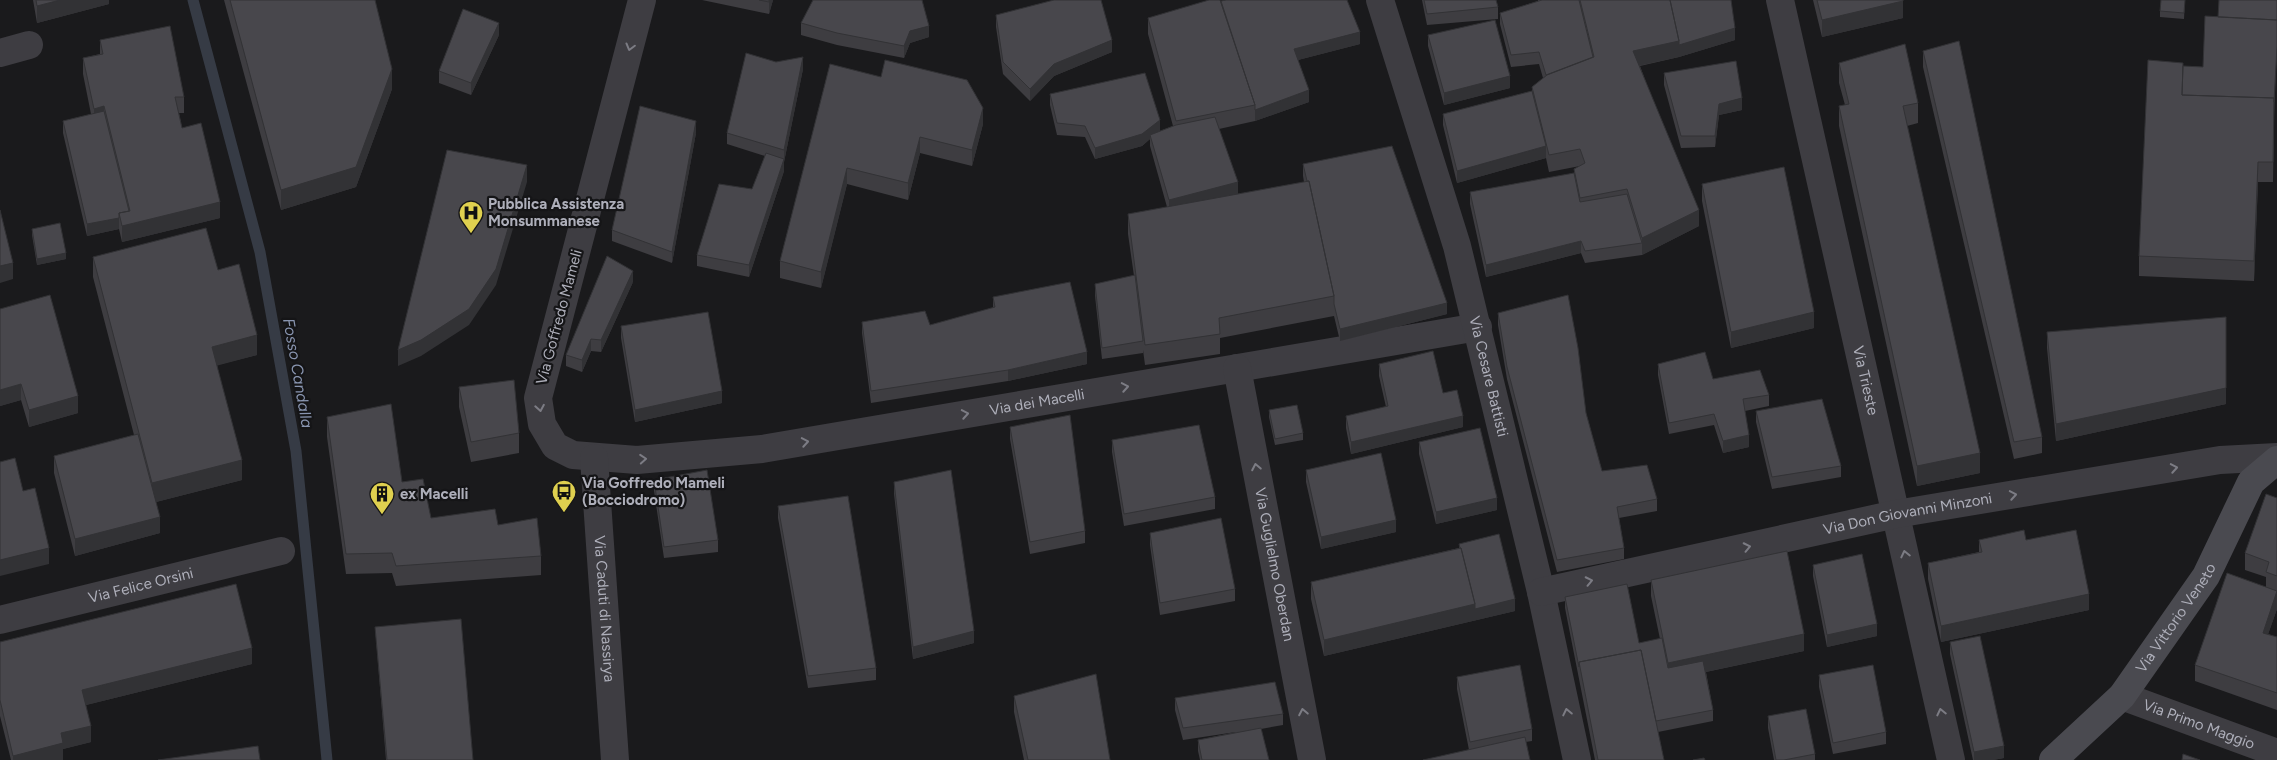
<svg xmlns="http://www.w3.org/2000/svg" width="2277" height="760" viewBox="0 0 2277 760" font-family="Figtree,sans-serif">
<style>
.lines{fill:none;stroke-linecap:round;stroke-linejoin:round}
.stream{stroke:#363b45;stroke-width:11}
.street{stroke:#3e3d42;stroke-width:28}
.secondary{stroke:#4a4a50;stroke-width:28}
.wall{fill:#3e3d41}
.shaded-wall{fill:#323235}
.building{fill:#48474c;stroke:#323235}
.oneway{stroke:#7c7c84}
.labels{text-anchor:middle;dominant-baseline:central;stroke-width:4.5;stroke-linejoin:round;paint-order:stroke}
.poi-label{font-size:15px;font-weight:bold;fill:#aeafba;stroke:#151517;text-anchor:start}
.street-label{font-size:15px;fill:#aeafba;stroke:#151517}
.water-label{font-size:16px;font-style:italic;fill:#8995b0;stroke:#151517}
</style>
<rect width="100%" height="100%" fill="#1a1a1c"/>
<g class="lines">
<path class="stream" d="M193,0L260,252L296,451L327,760"/>
<g class="street">
<path id="s1" d="M642,0L538,398L542,424L555,446L573,455L637,460L762,449L1478,327"/>
<path id="s2" d="M1380,0L1457,246L1541,592L1577,760"/>
<path id="s3" d="M1780,0L1951,760"/>
<path d="M0,53L29,45"/>
<path id="s4" d="M1237,368L1312,760"/>
<path id="s5" d="M594,458L615,760"/>
<path id="s6" d="M1541,592L1896,514L2220,460L2277,457"/>
<path id="s7" d="M0,620L281,551"/>
<path id="s8" d="M2122,696L2277,753"/>
</g>
<path class="secondary" id="s9" d="M2053,760L2122,696L2206,576L2251,482L2277,460"/>
</g>
<path class="wall" d="M33,0H109V4L37,23Z
M224,0H375L392,89L356,187L281,210Z
M702,0H773L769,14Z
M1422,0H1496L1498,7V19L1427,25Z
M1538,0H1731L1735,40L1679,57L1640,66L1699,226L1642,255L1585,263L1581,253L1486,277L1470,204V192L1574,173V169L1580,166L1549,172L1546,158L1457,183L1443,125V114L1532,91V87L1543,78L1539,64L1511,67L1500,24V13L1538,1Z
M1813,0H1903V18L1822,37Z
M2185,0L2184,19L2160,17V11Z
M1221,1L1360,44L1298,60L1309,102L1255,121L1219,129L1238,194L1304,182L1303,176V164L1447,314L1340,341L1334,316L1220,338V354L1145,365L1143,350V353L1102,359L1095,296V284L1134,276L1128,234V214L1167,207L1150,146V139L1142,146L1095,159L1085,137L1057,135L1050,105V94L1160,131L1173,126L1148,34V18Z
M996,15L1112,52L1054,76L1030,101L1003,74L996,27Z
M2218,17L2274,118L2273,182H2258L2254,281L2139,276V256L2183,66L2203,67Z
M801,23L929,37L910,43L904,58L837,45L801,35Z
M499,35L471,95L439,83V71Z
M1428,35L1510,88L1444,105L1428,46Z
M100,40L184,97V113H179L182,128L220,218L122,242L119,229L87,236L63,133V121L91,114L83,74V58L100,54Z
M1923,51L2042,437V453L2014,459L1923,67Z
M776,62L803,69L784,162V171L749,277L697,266V255L752,189L765,156L727,144V133Z
M1839,63L1918,103V123L1907,126L1980,473L1917,486L1839,126V106L1845,105L1839,83Z
M830,64L983,124L972,166L920,153L908,200L847,184L821,288L780,278V261Z
M1664,73L1742,110L1719,115L1715,147L1681,148L1664,85Z
M696,133L672,263L612,241V230Z
M1702,184L1814,328L1731,348L1702,201Z
M32,229L66,259L37,265L32,235Z
M93,257L218,270L257,355L217,365L242,480L156,502L160,533L75,556L54,473V456L134,435L93,277Z
M633,282L601,352L591,351L582,372L566,366V355Z
M993,297L1087,364L1008,381L871,403L862,333V322L930,325L993,308Z
M0,309L78,413L29,427L21,400L0,406Z
M1498,313L1586,413L1602,471L1657,499V511L1619,518L1624,548V559L1557,572L1507,379L1498,325Z
M621,326L722,403L635,422L621,338Z
M2047,332L2226,404L2056,441L2047,348Z
M1379,364L1443,393L1463,427L1351,454L1346,428V416L1386,407L1379,376Z
M1658,364L1769,395V406L1745,411L1749,447L1723,453L1714,425L1669,434L1658,375Z
M459,387L519,433V453L471,462L459,407Z
M1269,410L1303,433V440L1275,445L1269,417Z
M1756,411L1841,466V477L1772,489L1756,422Z
M327,417L402,482L431,518L498,525L541,556V575L396,586L392,573L346,574L327,437Z
M1010,427L1085,531V543L1030,554L1010,439Z
M1112,440L1215,497V509L1124,526L1112,452Z
M1419,442L1497,510L1436,524L1419,454Z
M1306,470L1396,532L1321,549L1306,482Z
M654,480L718,540V552L664,558L654,491Z
M894,482L974,643L913,659L894,494Z
M2277,498V609L2268,634L2277,637V710L2195,681V665L2266,587V577L2245,570V553Z
M778,506L876,668V680L808,688L778,518Z
M1150,533L1235,589V601L1160,615L1150,545Z
M1979,540H2026L2089,610L1941,642L1928,579V563L1979,552Z
M1459,544L1515,611L1324,656L1311,599V582L1459,548Z
M1813,565L1877,636L1827,647L1813,576Z
M1651,580L1804,651L1706,672L1713,710V721L1658,732L1664,760H1595L1565,608V597L1639,643L1660,639L1651,596Z
M375,627L473,760H386Z
M0,642L252,664L86,705L91,742L63,749V760H11L0,716Z
M1950,642L2004,758L1993,760H1973L1950,654Z
M1819,675L1886,732V744L1833,754L1819,687Z
M1457,677L1532,729V741L1469,750L1457,689Z
M1014,696L1110,760H1024L1014,712Z
M1175,698L1283,714V725L1261,729L1269,760H1200L1198,751V740L1236,732L1183,740L1175,710Z
M1768,716L1815,754V760H1774L1768,728Z"/>
<path class="shaded-wall" d="M60,0H109V4L37,23V6Z
M769,0H773L769,14Z
M1903,1V18L1822,37V20Z
M499,23V35L471,95V83Z
M929,26V37L910,43L904,58V46L910,31Z
M1735,28V40L1679,57V45Z
M1360,32V44L1294,61V49Z
M1112,40V52L1054,76L1030,101V89L1054,64Z
M1679,41V57L1633,67V51Z
M2277,47L2274,118L2273,182L2274,98Z
M803,57V69L784,162V150Z
M392,69V89L356,187L281,210V190Z
M1510,76V88L1444,105V93Z
M1309,90V102L1255,121V110Z
M1742,98V110L1719,115L1715,147V136L1719,104Z
M104,106V123L94,125V109Z
M983,108V124L972,166V150Z
M1160,120V132L1150,135V139L1142,146L1095,159V148Z
M696,121V133L672,263V252Z
M920,137V153L908,200V183Z
M1546,146V158L1457,183V171Z
M784,159V171L749,277V265Z
M2258,162V182L2254,281V261Z
M527,165V182L496,285L469,325L421,356L398,366V350Z
M847,168V184L821,288V272Z
M1238,182V194L1169,212V200Z
M220,202V218L122,242V226Z
M1699,210V226L1642,255V238Z
M119,218V229L87,236V224Z
M1581,241V253L1486,277V265Z
M66,253V259L37,265V259Z
M13,263V279L0,283V266Z
M633,271V282L601,352V340Z
M1447,303V314L1340,341V329Z
M1814,312V328L1731,348V332Z
M257,335V355L212,367V347Z
M591,339V351L582,372V360Z
M1087,352V364L1008,381V370Z
M21,384V400L0,406V390Z
M2226,388V404L2056,441V424Z
M722,391V403L635,422V410Z
M78,396V413L29,427V410Z
M1463,416V427L1351,454V442Z
M1749,435V447L1723,453V441Z
M1980,453V473L1917,486V466Z
M242,460V480L152,503V483Z
M1497,498V510L1436,524V512Z
M160,517V533L75,556V539Z
M1396,520V532L1321,549V537Z
M49,548V564L0,576V560Z
M2277,592V609L2263,649V633Z
M2089,594V610L1941,642V626Z
M1515,599V611L1324,656V640L1475,604Z
M1877,624V636L1827,647V635Z
M974,631V643L913,659V647Z
M1804,634V651L1668,680V663Z
M252,648V664L82,706V690Z
M91,726V742L63,749V760H13V756L61,733Z
M2004,746V758L1993,760H1974V752Z"/>
<path class="building" d="M36,0H60L37,6Z
M230,0H375L392,69L356,167L281,190Z
M759,0H769V2Z
M813,0H922L929,26L910,31L904,46L837,33L801,23Z
M1054,0H1101L1112,40L1054,64L1030,89L1003,62L996,15Z
M1209,0H1220L1255,105L1176,121L1148,18Z
M1226,0H1347L1360,32L1294,49L1309,90L1255,110V105L1221,1Z
M1424,0H1496L1498,7L1427,14Z
M1542,0H1579L1593,57L1546,75L1539,52L1511,55L1500,13Z
M1580,0H1670L1679,41L1633,51L1699,210L1642,238L1627,189L1580,198L1574,169L1585,163L1580,149L1549,155L1532,87L1547,75L1594,57Z
M1670,0H1731L1735,28L1679,45V41Z
M1817,0H1903V1L1822,20Z
M2161,0H2185L2184,13L2160,11Z
M2219,0H2277V20L2218,17Z
M463,9L499,23L471,83L439,71Z
M2205,16L2277,20V47L2274,102V98L2182,95L2183,66L2203,67Z
M1495,20L1510,76L1444,93L1428,35Z
M170,26L184,97H175L182,128L201,123L220,202L122,226L119,213L130,211L104,106L94,109L83,58L103,54L100,40Z
M1959,41L2042,437L2014,442L1923,51Z
M1905,44L1918,103L1903,106L1980,453L1917,466L1839,106L1849,104L1839,63Z
M746,53L776,62L803,57L784,150L727,133Z
M885,60L967,80L983,108L972,150L920,137L908,183L847,168L821,272L780,261L830,64L881,77Z
M2148,60L2183,63L2182,95L2274,98L2273,162H2258L2254,261L2139,256Z
M1736,61L1742,98L1719,104L1715,136H1681L1664,73Z
M1145,73L1160,120L1142,134L1095,148L1085,126L1057,123L1050,94Z
M1532,91L1546,146L1457,171L1443,114Z
M640,106L696,121L672,252L612,230Z
M104,111L129,211L119,213V218L87,224L63,121Z
M1215,117L1238,182L1169,200L1150,135L1176,125Z
M1392,146L1447,303L1340,329L1334,304V296L1309,181H1307L1303,164Z
M447,150L527,165L496,269L469,309L421,340L398,350Z
M766,153L784,159L749,265L697,255L719,184L752,189Z
M1784,167L1814,312L1731,332L1702,184Z
M1574,173L1580,202L1627,194L1642,243L1585,251L1581,241L1486,265L1470,192Z
M1309,181L1334,296L1219,318L1220,334L1145,345L1128,214Z
M0,210L13,263L0,266Z
M60,223L66,253L37,259L32,229Z
M206,228L218,270L239,264L257,335L212,347L242,460L152,483L93,257Z
M607,256L633,271L601,340L591,339L582,360L566,355Z
M1135,275L1143,341L1102,348L1095,284Z
M1070,282L1087,352L1008,370L871,391L862,322L925,311L930,325L995,307L993,297Z
M50,295L78,396L29,410L21,384L0,390V309Z
M1568,295L1578,348L1586,413L1602,471L1647,465L1657,499L1617,507L1624,548L1557,560L1507,367L1498,313Z
M708,312L722,391L635,410L621,326Z
M2226,317V388L2056,424L2047,332Z
M1433,351L1443,393L1457,390L1463,416L1351,442L1346,416L1388,406L1379,364Z
M1705,352L1713,379L1760,370L1769,395L1743,399L1749,435L1723,441L1714,414L1669,423L1658,364Z
M514,380L519,433L471,442L459,387Z
M1822,399L1841,466L1772,477L1756,411Z
M391,404L402,482L423,479L431,518L495,509L498,525L537,518L541,556L396,566L392,553L346,554L327,417Z
M1297,405L1303,433L1275,439L1269,410Z
M1070,415L1085,531L1030,542L1010,427Z
M1199,425L1215,497L1124,514L1112,440Z
M1480,428L1497,498L1436,512L1419,442Z
M138,434L160,517L75,539L54,456Z
M1381,453L1396,520L1321,537L1306,470Z
M15,458L23,491L35,488L49,548L0,560V462Z
M707,470L718,540L664,547L654,480Z
M951,470L974,631L913,647L894,482Z
M2266,494L2277,498V576L2266,572L2269,562L2245,553Z
M848,496L876,668L808,676L778,506Z
M1221,518L1235,589L1160,603L1150,533Z
M2024,530L2026,540L2076,530L2089,594L1941,626L1928,563L1982,552L1979,540Z
M1499,534L1515,599L1475,609V604L1461,548H1460L1459,544Z
M1461,548L1475,604L1324,640L1311,582Z
M1787,551L1804,634L1668,663L1651,580Z
M1862,554L1877,624L1827,635L1813,565Z
M2227,573L2277,591L2263,633L2277,637V693L2195,665Z
M236,584L252,648L82,690L91,726L61,733L63,743L13,756L0,700V642Z
M1627,584L1639,643L1662,638L1668,668L1703,661L1713,710L1656,721L1641,650L1579,662V667L1565,597Z
M461,619L473,760H387L375,627Z
M1980,636L2004,746L1974,752L1950,642Z
M1641,650L1664,760H1598L1579,662Z
M1520,665L1532,729L1470,742L1457,677Z
M1873,665L1886,732L1833,743L1819,675Z
M1096,674L1110,760H1028L1014,696Z
M1275,682L1283,714L1183,728L1175,698Z
M1806,709L1815,754L1784,760H1776L1768,716Z
M1261,728L1269,760H1202L1198,740Z
M1525,737L1530,760H1423Z
M258,746L260,760H158Z
M2183,754L2200,760H2182Z
M1704,758L1705,760H1693Z"/>
<defs><path id="oneway-chevron" d="M-2-3.5L2.5 0L-2 3.5" fill="none" stroke-width="1.6" stroke-linecap="round" stroke-linejoin="round" transform="scale(1.25)"/></defs>
<g class="oneway">
<use href="#oneway-chevron" transform="translate(630 47) rotate(105)"/>
<use href="#oneway-chevron" transform="translate(1125 387) rotate(-10)"/>
<use href="#oneway-chevron" transform="translate(540 408) rotate(80)"/>
<use href="#oneway-chevron" transform="translate(965 414) rotate(-10)"/>
<use href="#oneway-chevron" transform="translate(805 442) rotate(-10)"/>
<use href="#oneway-chevron" transform="translate(643 459) rotate(-4)"/>
<use href="#oneway-chevron" transform="translate(1256 467) rotate(-101)"/>
<use href="#oneway-chevron" transform="translate(2174 468) rotate(-10)"/>
<use href="#oneway-chevron" transform="translate(2013 495) rotate(-10)"/>
<use href="#oneway-chevron" transform="translate(1747 547) rotate(-12)"/>
<use href="#oneway-chevron" transform="translate(1905 554) rotate(-103)"/>
<use href="#oneway-chevron" transform="translate(1589 581) rotate(-12)"/>
<use href="#oneway-chevron" transform="translate(1303 712) rotate(-101)"/>
<use href="#oneway-chevron" transform="translate(1567 712) rotate(-102)"/>
<use href="#oneway-chevron" transform="translate(1941 712) rotate(-103)"/>
</g>
<defs>
<symbol id="hospital-pin" viewBox="-11 -11 22 30"><path d="M0 17L-7.5 6A9.5 9.5 0 1 1 7.5 6Z" fill="#dfd04f" stroke="#151517"/><path d="M-5-5h3v3.5h4V-5h3V5h-3V1.5h-4V5h-3Z" fill="#111"/></symbol>
<symbol id="bus-pin" viewBox="-11 -11 22 30"><path d="M0 17L-7.5 6A9.5 9.5 0 1 1 7.5 6Z" fill="#dfd04f" stroke="#151517"/><path d="M-5-6H5V4H4V6H2V4H-2V6H-4V4H-5ZM-3.5-4V0h7V-4ZM-3.5 1.2v1.5H-2V1.2ZM2 1.2v1.5H3.5V1.2Z" fill="#111"/></symbol>
<symbol id="building-pin" viewBox="-11 -11 22 30"><path d="M0 17L-7.5 6A9.5 9.5 0 1 1 7.5 6Z" fill="#dfd04f" stroke="#151517"/><path d="M-4-6H4V6H1V3H-1V6H-4ZM-2.5-4.3h1.7v1.8h-1.7ZM.8-4.3h1.7v1.8H.8ZM-2.5-1h1.7V.8h-1.7ZM.8-1h1.7V.8H.8Z" fill="#111"/></symbol>
</defs>
<g fill-rule="evenodd">
<use href="#hospital-pin" x="457" y="199" width="28" height="38"/>
<use href="#bus-pin" x="550" y="478" width="28" height="38"/>
<use href="#building-pin" x="368" y="480" width="28" height="38"/>
</g>
<g class="labels">
<g class="poi-label">
<text x="488" y="204">Pubblica Assistenza<tspan x="488" dy="17">Monsummanese</tspan></text>
<text x="582" y="483">Via Goffredo Mameli<tspan x="582" dy="17">(Bocciodromo)</tspan></text>
<text x="400" y="494">ex Macelli</text>
</g>
<g class="street-label">
<text transform="translate(559 317) rotate(-75)">Via Goffredo Mameli</text>
<text stroke="none"><textPath href="#s2" startOffset="392">Via Cesare Battisti</textPath></text>
<text stroke="none"><textPath href="#s3" startOffset="390">Via Trieste</textPath></text>
<text stroke="none"><textPath href="#s1" startOffset="952">Via dei Macelli</textPath></text>
<text stroke="none"><textPath href="#s6" startOffset="375">Via Don Giovanni Minzoni</textPath></text>
<text stroke="none"><textPath href="#s4" startOffset="200">Via Guglielmo Oberdan</textPath></text>
<text stroke="none"><textPath href="#s7" startOffset="145">Via Felice Orsini</textPath></text>
<text stroke="none"><textPath href="#s5" startOffset="151">Via Caduti di Nassirya</textPath></text>
<text stroke="none"><textPath href="#s9" startOffset="189">Via Vittorio Veneto</textPath></text>
<text stroke="none"><textPath href="#s8" startOffset="82">Via Primo Maggio</textPath></text>
</g>
<g class="water-label">
<text transform="translate(298 373) rotate(80)">Fosso Candalla</text>
</g>
</g>
</svg>
